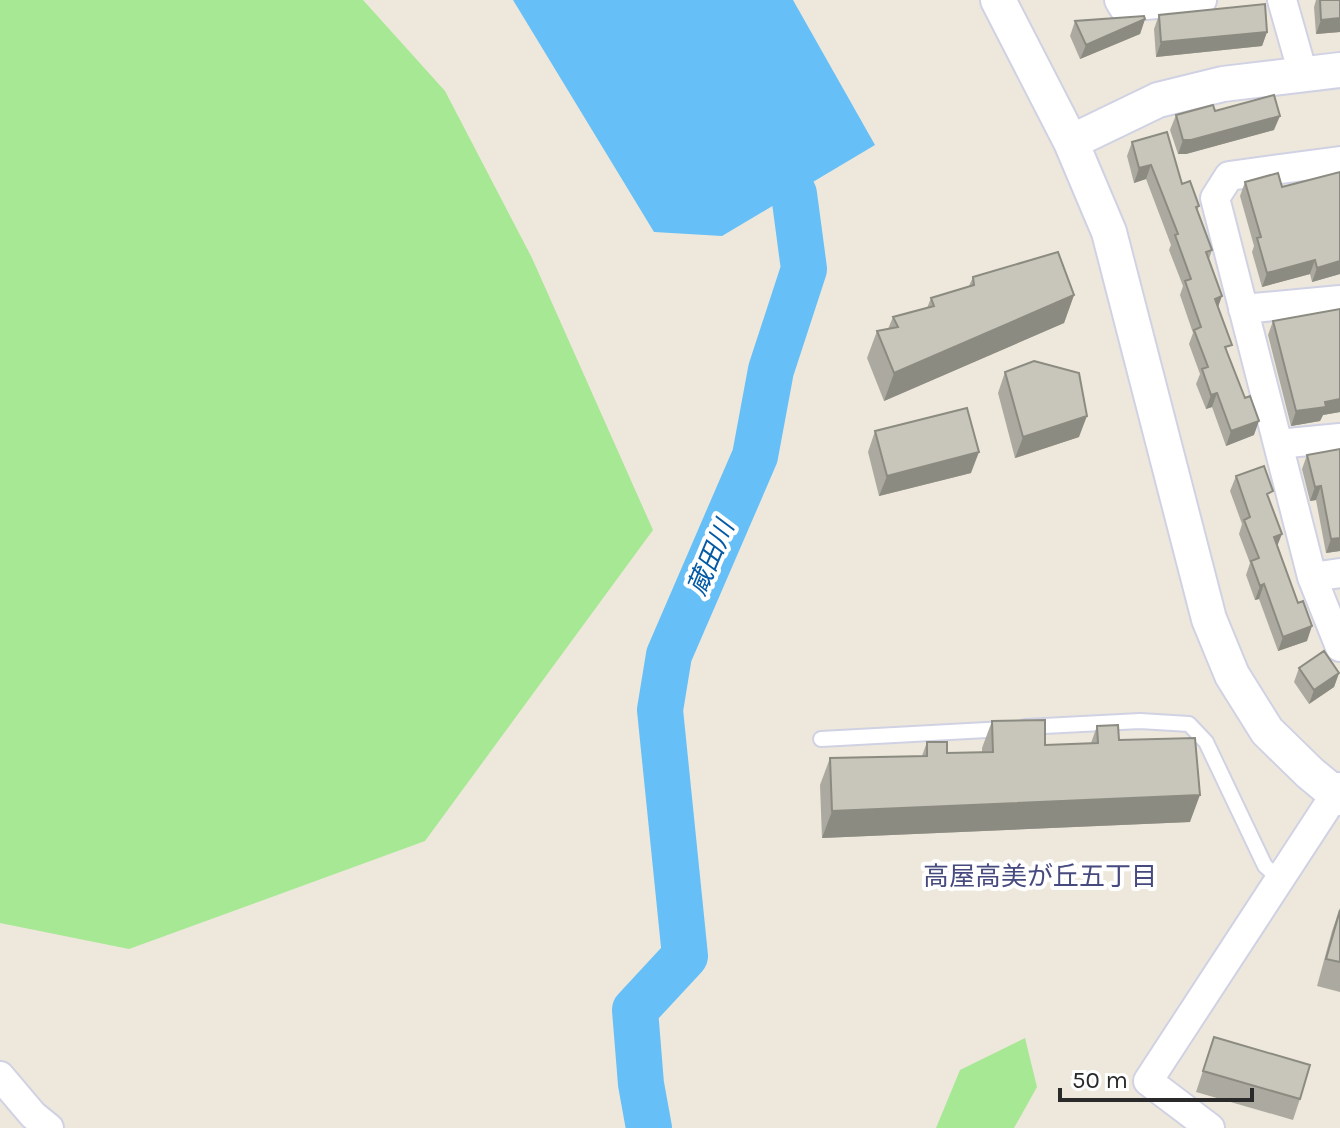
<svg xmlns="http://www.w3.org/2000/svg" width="1340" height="1128" viewBox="0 0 1340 1128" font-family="Karla,'Noto Sans JP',sans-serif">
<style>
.green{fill:#a6e894}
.water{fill:#67bff7}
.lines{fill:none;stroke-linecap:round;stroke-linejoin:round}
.river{stroke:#67bff7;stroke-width:46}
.service-casing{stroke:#d0d2e4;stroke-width:18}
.minor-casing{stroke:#d0d2e4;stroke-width:32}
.tertiary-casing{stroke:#d0d2e4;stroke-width:38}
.service{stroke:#fff;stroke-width:14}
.minor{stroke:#fff;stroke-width:28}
.tertiary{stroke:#fff;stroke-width:34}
.wall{fill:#acaaa0}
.shaded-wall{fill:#8c8b82}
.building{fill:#c8c6ba;stroke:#8c8b82;stroke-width:2}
.labels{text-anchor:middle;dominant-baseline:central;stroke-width:8;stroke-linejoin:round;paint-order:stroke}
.water-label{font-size:26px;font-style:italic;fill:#045aa5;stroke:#fff}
.neighbourhood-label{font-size:26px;fill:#474a7e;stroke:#fff}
</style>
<rect width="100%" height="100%" fill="#ede8db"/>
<path class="green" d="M0,0H363L445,91L532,258L653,530L425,841L129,949L0,923Z
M1025,1038L1037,1087L1014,1128H936L960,1070Z"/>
<path class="water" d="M513,0H793L875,145L722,236L654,232Z"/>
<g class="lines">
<path class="river" d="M649,1128L641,1084L635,1010L685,956L660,710L669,655L755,456L771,370L804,269L794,194L763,137"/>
<defs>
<path id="service" d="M1025,727L1140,721L1189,724L1206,742L1265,866L1281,880
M821,739L1005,729"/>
<path id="minor" d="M1119,0L1123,7L1202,0
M1282,0L1303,74
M1340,161L1229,176L1215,198L1312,577L1340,647
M1243,309L1340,300
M1278,444L1340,438
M1312,577L1340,573
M0,1076L33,1115L49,1128
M1210,1128L1148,1081L1340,787"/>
<path id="tertiary" d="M998,0L1071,142L1109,232L1209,619L1232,675L1267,731L1310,773L1340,798
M1071,142L1158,100L1223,84L1340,70"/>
</defs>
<use href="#service" class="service-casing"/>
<use href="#minor" class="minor-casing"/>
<use href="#tertiary" class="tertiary-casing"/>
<use href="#service" class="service"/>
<use href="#minor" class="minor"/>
<use href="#tertiary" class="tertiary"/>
</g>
<path class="wall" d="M1316,0H1340V32L1316,34L1314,7Z
M1159,15L1267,32L1262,46L1156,57L1154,29Z
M1145,19L1140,34L1080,59L1070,36L1075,21Z
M1215,111L1274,130L1186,154H1178L1170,130L1176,115Z
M1132,142L1182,184L1199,206L1197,211L1212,250L1209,259L1228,355L1254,435L1226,446L1212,407L1206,409L1196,384L1200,374L1189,344L1193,333L1180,295L1183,286L1169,250L1171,245L1146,179L1134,183L1127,156Z
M1340,172V274L1312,282L1310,274L1262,287L1252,252L1254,246L1240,196L1245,182L1282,187Z
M973,277L1074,295L1064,323L884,401L867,358L877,331L888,329L893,317L927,308L931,298L969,286Z
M1340,309V412L1323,415L1320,421L1291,426L1268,335L1273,321Z
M1005,372L1079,437L1015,458L998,393Z
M875,431L971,473L879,496L868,452Z
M1340,449V551L1326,553L1316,500L1310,501L1302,469L1307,455Z
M1236,476L1270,501L1278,546L1307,641L1278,651L1259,599L1255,600L1246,575L1250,563L1239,534L1242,524L1230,491Z
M1299,668L1339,673L1334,687L1309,704L1294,682Z
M992,721L1045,745L1091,743L1097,726L1119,740L1190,822L822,838L820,785L830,758L922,756L927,742L947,753L982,752V748Z
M1340,908V992L1317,986L1332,931Z
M1214,1037L1300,1099L1293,1120L1196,1092Z"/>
<path class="shaded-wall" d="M1340,18V32L1316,34L1321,20Z
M1145,19L1140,34L1080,59L1086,45Z
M1267,32L1262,46L1156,57L1161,42Z
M1280,116L1274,130L1186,154H1178L1183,140Z
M1151,165L1146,179L1134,183L1139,168Z
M1315,260L1310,274L1262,287L1267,273Z
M1340,261V274L1312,282L1317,268Z
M1074,295L1064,323L884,401L894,373Z
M1222,296L1217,310L1215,299Z
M1217,393L1212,407L1206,409L1211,395Z
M1340,399V412L1323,415L1320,421L1291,426L1296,411L1325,402Z
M1087,416L1079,437L1015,458L1023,437Z
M1259,421L1254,435L1226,446L1231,431Z
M979,452L971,473L879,496L887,476Z
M1321,486L1316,500L1310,501L1315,487Z
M1282,534L1276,549L1274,537Z
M1340,538V551L1326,553L1331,539Z
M1264,584L1259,599L1255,600L1260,586Z
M1312,626L1307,641L1278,651L1283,637Z
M1339,673L1334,687L1309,704L1314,690Z
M1200,795L1190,822L822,838L832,811Z"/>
<path class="building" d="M1320,0H1340V18L1321,20Z
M1265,4L1267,32L1161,42L1159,15Z
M1144,16L1145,19L1086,45L1075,21Z
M1274,95L1280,116L1191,140H1183L1176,115L1213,105L1215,111Z
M1167,132L1182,184L1190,181L1199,206L1196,207L1212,250L1206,252L1222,296L1215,299L1232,345L1225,347L1245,398L1250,396L1259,421L1231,431L1217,393L1211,395L1202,369L1208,367L1194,330L1201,327L1185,281L1191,279L1175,235L1178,234L1151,165L1139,168L1132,142Z
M1340,172V261L1317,268L1315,260L1267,273L1257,238L1261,237L1245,182L1278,173L1282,187Z
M1058,252L1074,295L894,373L877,331L898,327L893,317L934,306L931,298L974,285L973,277Z
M1340,309V399L1325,402L1326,407L1296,411L1273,321Z
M1034,361L1079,373L1087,416L1023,437L1005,372Z
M967,408L979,452L887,476L875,431Z
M1340,449V538L1331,539L1321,486L1315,487L1307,455Z
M1264,466L1273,491L1267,494L1282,534L1274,537L1298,603L1303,601L1312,626L1283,637L1264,584L1260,586L1251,561L1259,558L1244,520L1250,517L1236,476Z
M1324,651L1339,673L1314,690L1299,668Z
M1045,720V745L1098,743L1097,726L1118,725L1119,740L1195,738L1200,795L832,811L830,758L927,756V742H947V753L993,752L992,721Z
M1340,910V962L1326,959Z
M1214,1037L1310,1065L1300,1099L1203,1071Z"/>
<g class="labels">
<g class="water-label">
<text transform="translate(711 558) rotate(-67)">蔵田川</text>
</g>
<g class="neighbourhood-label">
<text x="1040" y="876">高屋高美が丘五丁目</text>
</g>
</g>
<path d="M1060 1088v12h192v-12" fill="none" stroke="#2a2a2a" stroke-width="4"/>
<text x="1072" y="1088" font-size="24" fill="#2a2a2a" stroke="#ffffff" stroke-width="6" paint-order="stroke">50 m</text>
</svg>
